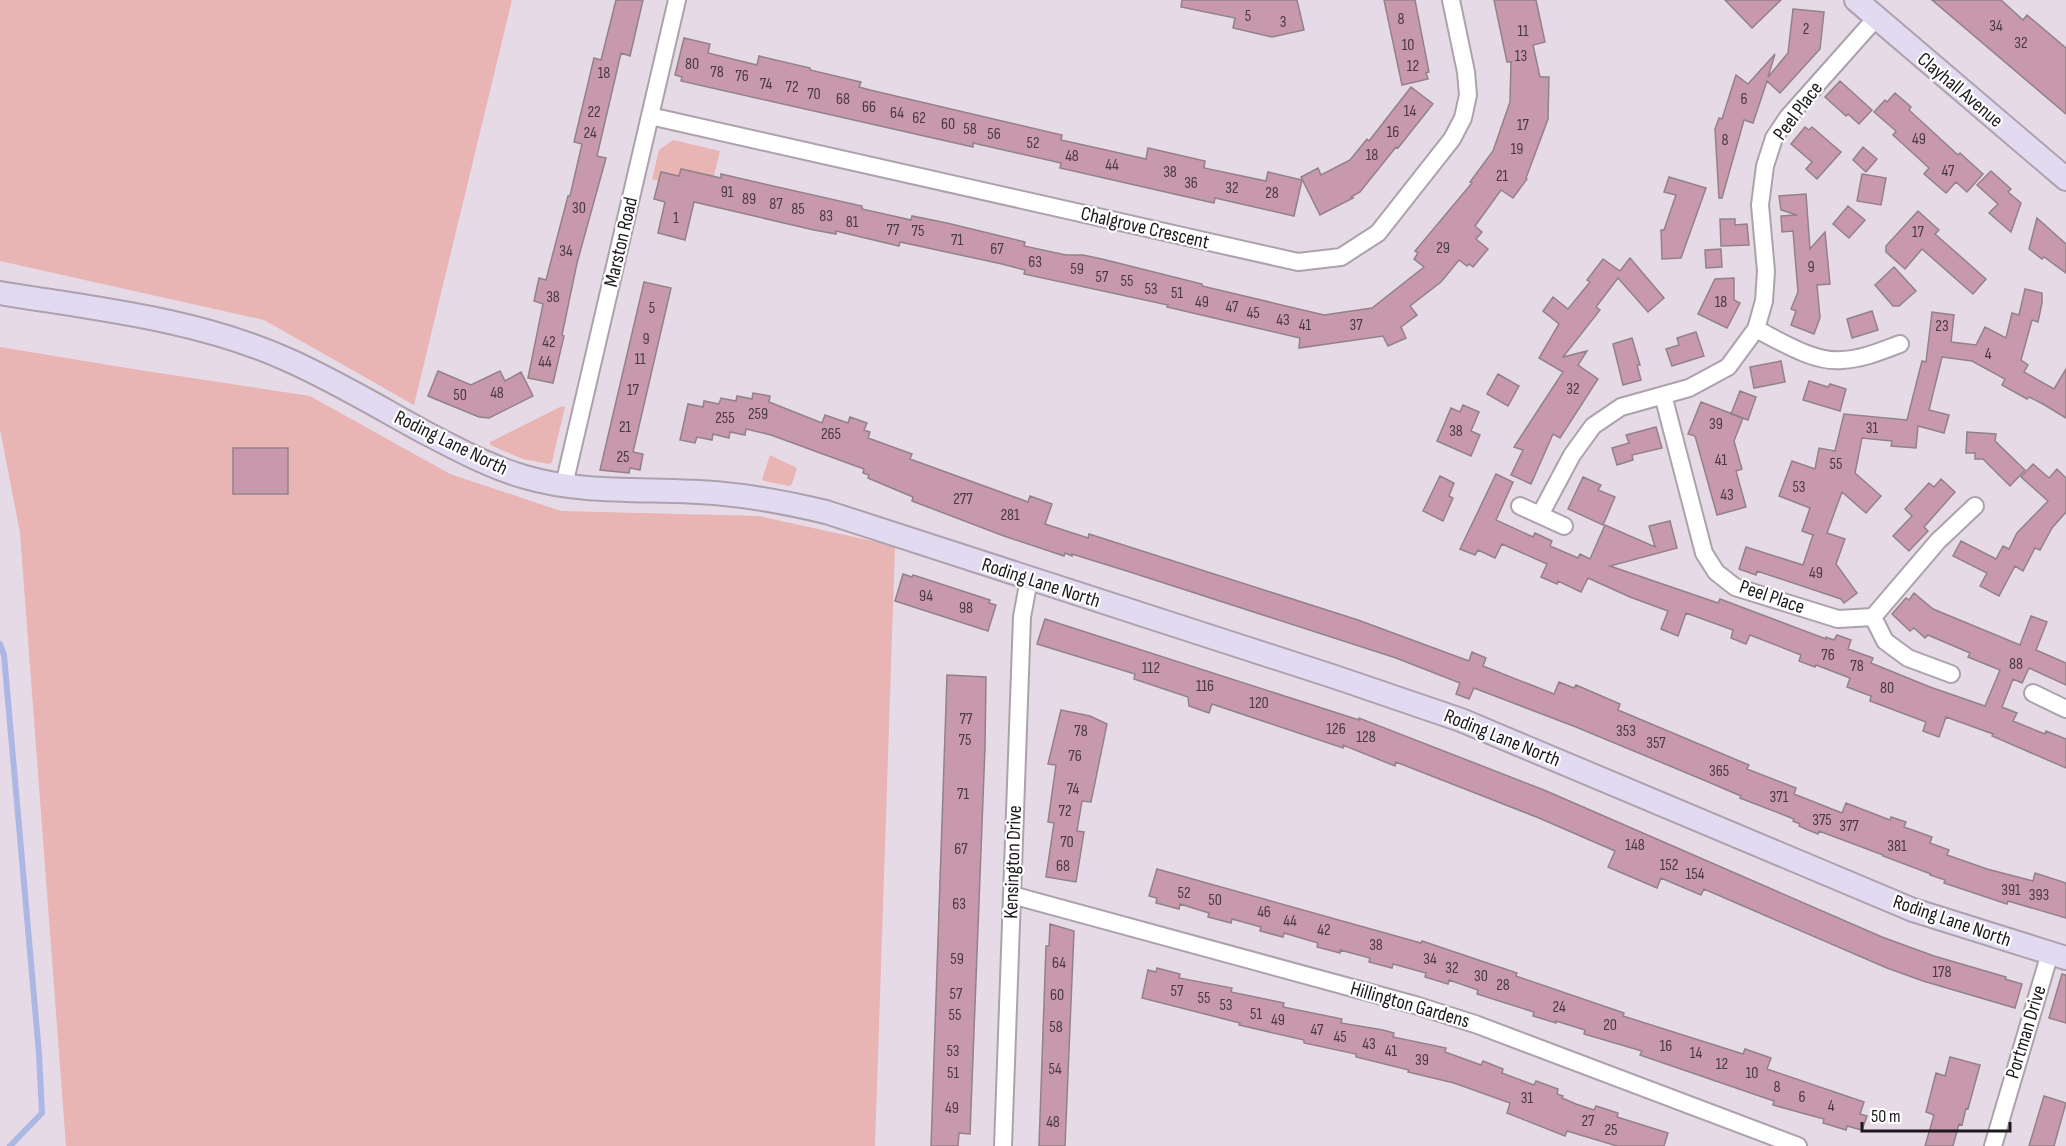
<svg xmlns="http://www.w3.org/2000/svg" width="2066" height="1146" viewBox="0 0 2066 1146" font-family="'Sofia Sans Condensed',sans-serif">
<style>
.green{fill:#e8b4b4}
.lines{fill:none;stroke-linecap:round;stroke-linejoin:round}
.stream{stroke:#abb8e4;stroke-width:6}
.building{fill:#c898ac;stroke:#928288;stroke-width:1.5}
.street-casing{stroke:#aca1ac;stroke-width:20}
.secondary-casing{stroke:#aca1ac;stroke-width:26}
.street{stroke:#fff;stroke-width:16}
.secondary{stroke:#e1daf1;stroke-width:22}
.labels{text-anchor:middle;dominant-baseline:central;stroke-width:4.5;stroke-linejoin:round;paint-order:stroke}
.number-label{font-size:16px;fill:#483942}
.street-label{font-size:20px;fill:#1e191e;stroke:#fff}
</style>
<rect width="100%" height="100%" fill="#e6dae6"/>
<path class="green" d="M0,0H512L414,405L264,320L0,261Z
M673,140L720,151L712,184L697,173L681,169L679,176L661,172L659,181L652,179L659,150Z
M0,347L133,369L310,396L450,474L561,511L759,516L895,546L875,1146H66L20,533L0,429Z
M562,406L565,407L552,462L549,464L523,459L490,445V442Z
M770,455L797,468L792,484L789,486L764,481L762,479Z"/>
<g class="lines">
<path class="stream" d="M0,644L4,655L39,1054L42,1113L10,1146"/>
</g>
<path class="building" d="M616,0H643L630,56L621,53L597,156L606,158L577,263L562,335L564,336L553,383L528,378L543,304L534,301L539,278L546,280L568,196H570L582,144L574,142L594,58L601,60Z
M1182,0H1297L1304,30L1272,37L1233,28L1235,18L1181,7Z
M1384,0H1415L1429,72L1426,73L1428,79L1402,85Z
M1494,0H1536L1545,42L1533,45L1540,77H1549L1548,119L1526,178L1527,179L1513,198L1501,190L1475,226L1482,232L1476,239L1488,249L1473,267L1469,264L1467,266L1459,260L1441,282L1410,306L1417,315L1401,327L1406,338L1388,346L1383,336L1299,348L1300,338L1167,307L1168,305L1024,274L1025,270L1002,264L900,242L899,246L836,231V234L814,230L694,202L685,240L658,233L665,202L654,199L661,172L679,176L681,169L721,178V174L760,183L862,206V209L911,220L912,216L947,223L1025,242L1024,246L1066,255H1083L1102,259L1202,284V286L1324,315L1372,308L1424,267L1414,259L1418,253L1415,251L1472,183L1470,182L1493,151L1510,102L1511,62H1507Z
M1725,0H1781L1752,28Z
M1932,0H2001L2023,20L2027,15L2066,48V114Z
M1793,9L1824,12L1820,49L1780,93L1767,81L1753,123L1744,120L1722,198H1719L1715,129L1719,118L1722,119L1736,75L1748,84L1775,54L1768,77L1788,53Z
M684,38L710,44L708,53L757,65L759,56L810,68V70L861,82L859,87L870,90L1062,135L1061,140L1106,150L1146,159L1148,148L1205,161L1204,168L1266,181L1268,172L1302,180L1294,216L1215,198L1214,203L1060,168L1061,163L973,143V147L681,81L682,77L675,75Z
M1840,81L1872,110L1859,124L1848,114L1846,116L1825,97Z
M1411,87L1433,104L1398,148L1396,147L1360,192L1351,197L1353,198L1320,215L1301,177L1318,168L1321,175L1350,160L1367,139L1369,141Z
M1895,93L1911,107L1909,110L1958,155L1960,153L1983,174L1967,192L1956,182L1946,193L1924,174L1929,168L1893,135L1896,131L1874,112L1885,100L1887,102Z
M1805,127L1809,130L1812,127L1841,152L1817,179L1806,169L1812,162L1791,144Z
M1863,147L1877,159L1866,172L1853,160Z
M1991,171L2011,189L2008,192L2021,203L2011,232L1989,213L1998,204L1977,185Z
M1862,174L1886,178L1881,205L1857,201Z
M1669,177L1706,188L1681,258L1662,259L1661,230H1664L1676,195L1664,192Z
M1806,194L1810,249L1825,232L1830,284L1817,285L1820,318L1814,334L1791,325L1796,311L1791,309L1798,292L1793,231L1782,232L1781,216L1797,215L1781,210L1779,196Z
M1848,206L1865,220L1849,238L1833,224Z
M1918,211L1939,230L1935,234L1986,279L1973,294L1922,249L1905,269L1886,252V246Z
M2037,218L2066,244V273L2044,257L2042,259L2029,249Z
M1720,219H1735V225L1747,224L1749,245L1721,246Z
M1721,249L1722,267L1706,268L1705,250Z
M1630,258L1664,298L1648,312L1618,278L1596,307L1600,310L1563,357L1587,351L1578,365L1598,379L1560,438L1553,434L1531,484L1511,475L1523,450L1514,447L1563,372L1539,358L1559,324L1543,311L1553,297L1568,309L1590,282L1587,280L1603,259L1620,271Z
M1894,267L1916,291L1899,306H1893L1875,285Z
M1734,278V300L1740,303L1727,328L1698,314L1715,279Z
M644,282L671,288L633,452L643,454L640,470L630,468L629,473L600,470Z
M2025,289L2042,293V303L2038,322L2032,320L2021,360L2028,365L2024,372L2054,389L2066,369V418L2043,404L2029,397L2027,399L2002,385L2005,379L1972,361L1942,357L1929,410L1949,415L1944,433L1918,426L1916,448L1891,446L1892,441L1862,438L1855,473L1881,496L1866,513L1842,492L1827,533L1845,539L1836,564L1857,593L1844,603L1841,599L1757,571L1756,575L1739,569L1746,547L1803,565L1813,535L1802,531L1810,508L1779,496L1792,461L1815,469L1819,448L1835,451L1844,414L1907,420L1922,361L1926,362L1932,312L1954,315L1951,342L1976,345L1985,327L2006,338L2012,313L2019,315Z
M1872,311L1878,330L1852,338L1847,319Z
M1696,332L1704,356L1672,366L1666,349L1679,345L1677,338Z
M1632,338L1640,365H1637L1641,380L1623,385L1613,344Z
M1781,361L1785,382L1754,388L1750,367Z
M438,371L471,385L500,371L505,381L521,372L533,396L489,418L479,417L428,396Z
M1498,374L1519,386L1508,406L1487,394Z
M1809,381L1828,387L1830,384L1846,389L1840,411L1803,400Z
M1740,391L1756,397L1748,420L1731,414Z
M753,393L770,396L769,402L822,423L825,415L848,423L850,417L867,423L864,430L870,432L868,438L912,454L910,459L1028,502L1030,496L1052,504L1045,524L1088,538L1089,534L1358,620L1469,661L1472,652L1486,658L1483,666L1554,694L1559,682L1574,688L1576,685L1620,704L1618,710L1749,765L1747,769L1796,788L1794,794L1842,813L1846,803L1890,820L1891,817L1906,822L1904,827L1932,837L1930,843L1949,850L1947,855L1987,869L2033,881L2035,873L2066,883V918L2008,901L2007,904L1944,883L1945,880L1930,875L1931,874L1883,856V855L1819,831L1818,834L1808,830L1799,826L1800,824L1793,821L1794,819L1740,798L1741,796L1706,781L1576,727L1474,688L1469,699L1456,694L1460,683L1396,658L1130,572L1072,554V556L1065,553L1064,556L1004,536L912,501L913,497L868,478L869,475L863,473L864,469L771,435L746,429L745,435L730,432L729,438L713,434L712,440L697,437L695,443L680,440L688,404L703,407L704,401L719,404L721,398L736,401L737,396L752,399Z
M1701,402L1743,418L1734,441L1742,469L1736,471L1746,507L1717,515L1695,436L1688,434Z
M1463,405L1479,412L1471,431L1480,435L1471,456L1437,441L1451,408L1460,412Z
M1656,427L1662,448L1632,455L1633,460L1617,465L1612,448L1629,443L1626,435Z
M1967,432L1996,434L1995,441L2025,470L2010,486L1983,459H1975V453H1966Z
M233,448H288V494H233Z
M2033,464L2049,478L2057,469L2066,478V512L2052,528L2040,550L2035,548L2023,571L2015,566L1999,596L1980,586L1987,573L1953,556L1961,541L1996,559L2003,546L2009,549L2017,533L2048,501L2021,477Z
M1496,474L1513,482L1496,520L1533,537L1535,533L1552,541L1550,546L1578,558L1580,554L1590,559L1605,525L1655,547L1649,526L1670,521L1677,548L1610,566L1718,603L1720,599L1826,639V637L1834,640L1837,635L1851,640L1848,649L1873,658L1871,663L1930,687L1985,706L2000,670L1968,657L1970,653L1928,635L1925,638L1914,628L1910,631L1892,614L1906,598L1909,600L1914,593L1933,609L2020,645L2031,616L2047,622L2036,650L2066,663V685L2029,668L2022,683L2013,679L2002,707L2017,713L2013,721L2045,734L2046,731L2066,739V768L1992,736L1993,734L1946,717L1939,737L1923,731L1926,722L1870,701L1871,696L1847,687L1850,678L1816,665L1815,667L1799,661L1801,655L1750,635L1746,644L1731,638L1733,630L1686,613L1678,636L1661,629L1668,611L1630,597L1588,578L1581,592L1558,581L1557,584L1541,577L1547,564L1502,544L1495,558L1478,550L1475,555L1460,549Z
M1440,476L1454,483L1449,496L1453,498L1443,521L1423,511Z
M1583,477L1601,485L1598,490L1615,497L1603,525L1568,509Z
M1941,479L1955,492L1924,527L1928,531L1909,551L1893,536L1912,516L1905,509L1929,483L1934,487Z
M903,574L912,577L913,575L990,600L989,603L996,605L988,631L895,601Z
M1045,619L1359,720V718L1544,790L1882,937L1934,956L2006,977L2005,979L2022,984L2015,1008L1923,981L1887,968L1704,889L1701,895L1661,878L1657,888L1608,867L1615,851L1539,818L1396,762L1395,766L1343,745V748L1212,704L1209,713L1189,706L1188,697L1134,679L1135,674L1037,644Z
M947,675L986,677L985,747L970,1134L959,1133L958,1146H931Z
M1061,710L1090,716L1107,724L1091,802L1082,801L1077,831L1084,832L1076,882L1046,877L1054,823L1048,822L1056,765L1048,764Z
M1157,869L1421,943L1422,941L1517,973L1516,976L1624,1013L1623,1016L1743,1054L1745,1049L1771,1058L1767,1069L1864,1102L1860,1114L1867,1116L1862,1130L1847,1126L1846,1130L1823,1123L1824,1119L1773,1105L1774,1101L1640,1055L1642,1051L1584,1034L1585,1030L1556,1021V1023L1533,1016L1534,1012L1477,994L1478,990L1449,980L1448,984L1425,977L1426,973L1393,964L1392,968L1369,962L1370,958L1340,950V953L1317,947L1318,943L1284,933L1283,937L1260,931L1261,927L1232,919L1231,923L1208,917L1209,913L1180,904L1179,909L1156,903L1157,898L1149,896Z
M1050,924L1074,931L1065,1146H1039L1046,946H1049Z
M1157,968L1180,974L1179,978L1232,988L1231,992L1284,1003L1283,1007L1342,1019L1341,1023L1383,1030L1394,1033L1393,1037L1446,1048L1445,1052L1481,1065L1483,1061L1503,1069L1502,1073L1534,1085L1536,1081L1558,1089L1557,1094L1563,1096L1562,1098L1576,1104L1594,1110L1596,1106L1618,1113L1617,1117L1668,1133L1664,1146H1617L1567,1131L1565,1136L1507,1113L1510,1103L1454,1083L1408,1072L1409,1070L1356,1057V1054L1304,1043V1040L1239,1025L1240,1023L1142,998L1148,970L1156,972Z
M2062,974L2066,975V1023L2049,1018Z
M1950,1057L1980,1065L1968,1109L1966,1108L1962,1125L1959,1124L1953,1146H1925L1934,1115L1926,1112L1936,1073L1945,1076Z
M2044,1096L2066,1103L2054,1146H2029Z"/>
<g class="lines">
<defs>
<path id="street" d="M650,116L1298,262L1341,257L1378,233L1452,139L1463,118L1468,95L1466,72L1451,0
M1756,329C1780,341 1814,363 1842,360C1863,359 1881,351 1900,344
M1663,395L1704,553L1716,572L1735,587L1838,619L1873,617L1885,641L1908,658L1951,674
M564,485L677,0
M1520,506L1564,526
M1540,515L1572,455L1593,426L1621,407L1689,388L1728,367L1756,329L1764,301L1766,271L1760,205L1765,166L1774,138L1788,117L1876,18
M1873,617L1938,541L1975,506
M2033,693L2066,709
M1012,895L1415,1005L1475,1024L1798,1146
M1003,1146L1022,617L1029,579
M1993,1146L2050,953"/>
<path id="secondary" d="M1856,0L2066,179
M0,293C97,309 196,319 286,359C334,380 380,408 426,433C459,450 490,467 525,477C589,496 658,487 724,494C758,497 792,504 826,512L1335,677L1461,720L1913,910L2066,958"/>
</defs>
<use href="#street" class="street-casing"/>
<use href="#secondary" class="secondary-casing"/>
<use href="#street" class="street"/>
<use href="#secondary" class="secondary"/>
</g>
<g class="labels">
<g class="number-label">
<text x="1248" y="16">5</text>
<text x="1401" y="19">8</text>
<text x="1283" y="22">3</text>
<text x="1996" y="26">34</text>
<text x="1806" y="29">2</text>
<text x="1523" y="31">11</text>
<text x="2021" y="43">32</text>
<text x="1408" y="45">10</text>
<text x="1521" y="56">13</text>
<text x="692" y="64">80</text>
<text x="1413" y="66">12</text>
<text x="717" y="72">78</text>
<text x="604" y="73">18</text>
<text x="742" y="76">76</text>
<text x="766" y="84">74</text>
<text x="792" y="87">72</text>
<text x="814" y="94">70</text>
<text x="843" y="99">68</text>
<text x="1744" y="99">6</text>
<text x="869" y="107">66</text>
<text x="1410" y="111">14</text>
<text x="594" y="112">22</text>
<text x="897" y="113">64</text>
<text x="919" y="118">62</text>
<text x="948" y="124">60</text>
<text x="1523" y="125">17</text>
<text x="970" y="129">58</text>
<text x="1393" y="132">16</text>
<text x="590" y="133">24</text>
<text x="994" y="134">56</text>
<text x="1919" y="139">49</text>
<text x="1725" y="140">8</text>
<text x="1033" y="143">52</text>
<text x="1517" y="149">19</text>
<text x="1372" y="155">18</text>
<text x="1072" y="156">48</text>
<text x="1112" y="165">44</text>
<text x="1948" y="171">47</text>
<text x="1170" y="172">38</text>
<text x="1502" y="176">21</text>
<text x="1191" y="183">36</text>
<text x="1232" y="188">32</text>
<text x="727" y="192">91</text>
<text x="1272" y="193">28</text>
<text x="749" y="199">89</text>
<text x="776" y="204">87</text>
<text x="579" y="208">30</text>
<text x="798" y="209">85</text>
<text x="826" y="216">83</text>
<text x="676" y="218">1</text>
<text x="852" y="222">81</text>
<text x="893" y="230">77</text>
<text x="918" y="231">75</text>
<text x="1918" y="232">17</text>
<text x="957" y="240">71</text>
<text x="1443" y="248">29</text>
<text x="997" y="249">67</text>
<text x="566" y="251">34</text>
<text x="1035" y="262">63</text>
<text x="1811" y="267">9</text>
<text x="1077" y="269">59</text>
<text x="1102" y="277">57</text>
<text x="1127" y="281">55</text>
<text x="1151" y="289">53</text>
<text x="1177" y="293">51</text>
<text x="553" y="297">38</text>
<text x="1202" y="302">49</text>
<text x="1721" y="302">18</text>
<text x="1232" y="307">47</text>
<text x="652" y="308">5</text>
<text x="1253" y="313">45</text>
<text x="1283" y="320">43</text>
<text x="1305" y="325">41</text>
<text x="1356" y="325">37</text>
<text x="1942" y="326">23</text>
<text x="646" y="339">9</text>
<text x="549" y="342">42</text>
<text x="1988" y="354">4</text>
<text x="640" y="359">11</text>
<text x="545" y="362">44</text>
<text x="1573" y="389">32</text>
<text x="633" y="390">17</text>
<text x="497" y="393">48</text>
<text x="460" y="395">50</text>
<text x="758" y="414">259</text>
<text x="725" y="418">255</text>
<text x="1716" y="424">39</text>
<text x="625" y="427">21</text>
<text x="1872" y="428">31</text>
<text x="1456" y="431">38</text>
<text x="831" y="434">265</text>
<text x="623" y="457">25</text>
<text x="1721" y="460">41</text>
<text x="1836" y="464">55</text>
<text x="1799" y="487">53</text>
<text x="1727" y="495">43</text>
<text x="963" y="499">277</text>
<text x="1010" y="515">281</text>
<text x="1816" y="573">49</text>
<text x="926" y="596">94</text>
<text x="966" y="608">98</text>
<text x="1828" y="655">76</text>
<text x="2016" y="664">88</text>
<text x="1857" y="666">78</text>
<text x="1151" y="668">112</text>
<text x="1205" y="686">116</text>
<text x="1887" y="688">80</text>
<text x="1259" y="703">120</text>
<text x="966" y="719">77</text>
<text x="1336" y="729">126</text>
<text x="1081" y="731">78</text>
<text x="1626" y="731">353</text>
<text x="1366" y="737">128</text>
<text x="965" y="740">75</text>
<text x="1656" y="743">357</text>
<text x="1075" y="756">76</text>
<text x="1719" y="771">365</text>
<text x="1073" y="789">74</text>
<text x="963" y="794">71</text>
<text x="1779" y="797">371</text>
<text x="1065" y="811">72</text>
<text x="1822" y="820">375</text>
<text x="1849" y="826">377</text>
<text x="1067" y="842">70</text>
<text x="1635" y="845">148</text>
<text x="1897" y="846">381</text>
<text x="961" y="849">67</text>
<text x="1669" y="865">152</text>
<text x="1063" y="866">68</text>
<text x="1695" y="874">154</text>
<text x="2011" y="890">391</text>
<text x="1184" y="893">52</text>
<text x="2039" y="895">393</text>
<text x="1215" y="900">50</text>
<text x="959" y="904">63</text>
<text x="1264" y="912">46</text>
<text x="1290" y="921">44</text>
<text x="1324" y="930">42</text>
<text x="1376" y="945">38</text>
<text x="957" y="959">59</text>
<text x="1430" y="959">34</text>
<text x="1059" y="963">64</text>
<text x="1452" y="968">32</text>
<text x="1942" y="972">178</text>
<text x="1481" y="976">30</text>
<text x="1503" y="985">28</text>
<text x="1177" y="991">57</text>
<text x="956" y="994">57</text>
<text x="1057" y="995">60</text>
<text x="1204" y="998">55</text>
<text x="1226" y="1005">53</text>
<text x="1559" y="1007">24</text>
<text x="1256" y="1014">51</text>
<text x="955" y="1015">55</text>
<text x="1278" y="1020">49</text>
<text x="1610" y="1025">20</text>
<text x="1056" y="1027">58</text>
<text x="1317" y="1030">47</text>
<text x="1340" y="1037">45</text>
<text x="1369" y="1044">43</text>
<text x="1666" y="1046">16</text>
<text x="953" y="1051">53</text>
<text x="1391" y="1051">41</text>
<text x="1696" y="1053">14</text>
<text x="1422" y="1060">39</text>
<text x="1722" y="1064">12</text>
<text x="1055" y="1069">54</text>
<text x="953" y="1073">51</text>
<text x="1752" y="1073">10</text>
<text x="1777" y="1087">8</text>
<text x="1802" y="1097">6</text>
<text x="1527" y="1098">31</text>
<text x="1831" y="1106">4</text>
<text x="952" y="1108">49</text>
<text x="1588" y="1121">27</text>
<text x="1053" y="1122">48</text>
<text x="1611" y="1130">25</text>
</g>
<g class="street-label">
<text transform="translate(1960 90) rotate(40)">Clayhall Avenue</text>
<text transform="translate(1798 111) rotate(-53)">Peel Place</text>
<text transform="translate(1145 228) rotate(13)">Chalgrove Crescent</text>
<text transform="translate(621 242) rotate(-77)">Marston Road</text>
<text transform="translate(451 443) rotate(26)">Roding Lane North</text>
<text transform="translate(1041 583) rotate(18)">Roding Lane North</text>
<text transform="translate(1772 597) rotate(19)">Peel Place</text>
<text transform="translate(1502 738) rotate(22)">Roding Lane North</text>
<text transform="translate(1013 862) rotate(-88)">Kensington Drive</text>
<text transform="translate(1952 921) rotate(19)">Roding Lane North</text>
<text transform="translate(1410 1005) rotate(16)">Hillington Gardens</text>
<text transform="translate(2026 1032) rotate(-73)">Portman Drive</text>
</g>
</g>
<path d="M1862 1122v9h148v-9" fill="none" stroke="#1e191e" stroke-width="3"/>
<text x="1871" y="1122" font-size="18" fill="#1e191e" stroke="#ffffff" stroke-width="4.5" paint-order="stroke">50 m</text>
</svg>
